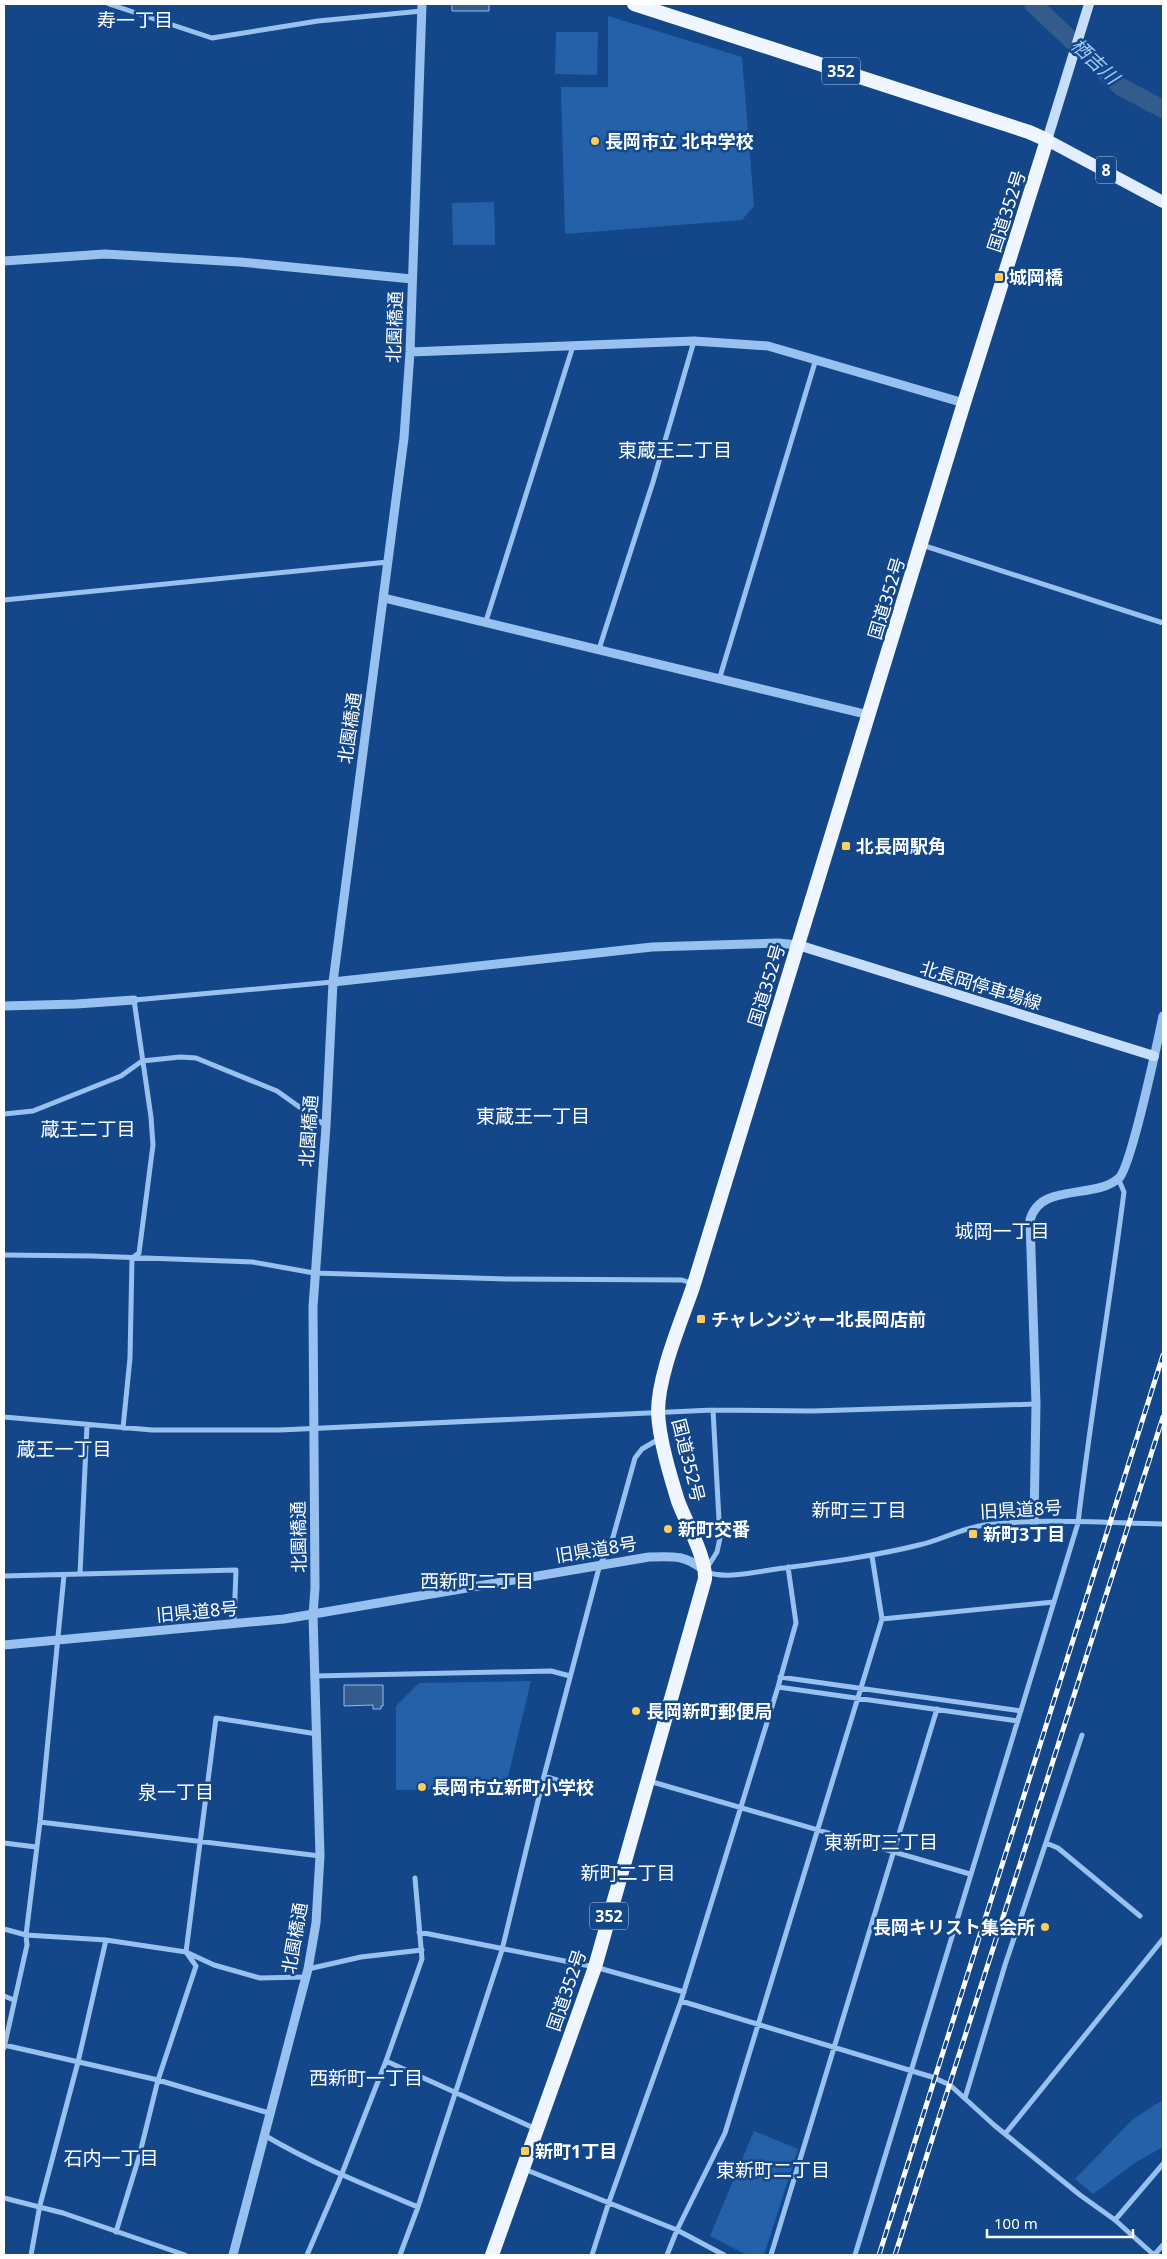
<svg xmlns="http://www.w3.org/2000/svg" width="1167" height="2259" viewBox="0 0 1167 2259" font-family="'Noto Sans','Noto Sans JP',sans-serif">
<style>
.green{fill:#2561a9}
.water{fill:#335b8c;stroke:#8bbcf4}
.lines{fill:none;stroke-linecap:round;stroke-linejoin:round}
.river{stroke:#335b8c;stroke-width:18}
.minor{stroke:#99c1f0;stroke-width:5}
.tertiary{stroke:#99c1f0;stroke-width:9}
.secondary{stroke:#c7defb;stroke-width:10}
.primary{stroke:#e2eeff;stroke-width:12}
.trunk{stroke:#f0f6ff;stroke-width:14}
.rail-casing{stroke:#fff;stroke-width:5}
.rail{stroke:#13478a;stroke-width:3;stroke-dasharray:9;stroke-linecap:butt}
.poi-dot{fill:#ffce58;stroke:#13478a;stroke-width:2}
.labels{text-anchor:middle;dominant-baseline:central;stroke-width:5;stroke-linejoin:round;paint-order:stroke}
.shield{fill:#13478a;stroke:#b8c8dc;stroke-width:1}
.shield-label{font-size:16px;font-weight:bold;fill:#fff}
.poi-label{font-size:18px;font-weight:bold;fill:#fff;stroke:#13478a;text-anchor:start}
.street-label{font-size:18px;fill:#fff;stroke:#13478a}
.neighbourhood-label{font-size:19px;fill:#fff;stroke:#13478a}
.water-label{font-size:19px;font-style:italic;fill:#a5cbf8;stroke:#13478a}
</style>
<rect width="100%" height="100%" fill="#13478a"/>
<path class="green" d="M608,16L742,57L754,206L742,220L565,234L561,87H608Z
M556,32H598L597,75L555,74Z
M494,202L495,245H453L452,203Z
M531,1681L505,1789L396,1790V1706L419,1683Z
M1163,2100V2147L1136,2162L1093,2194L1075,2179L1133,2119Z
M754,2131L798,2149L764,2255H747L710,2236Z"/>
<path class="water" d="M452,4H489V11H452Z
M344,1685H383V1706H381V1709H373V1705L344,1706Z"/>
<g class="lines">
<path class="river" d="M1033,4L1121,87L1163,109"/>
<path class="minor" d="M109,4L212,38L318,21L422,11
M922,545L1163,623
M4,600L388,562
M486,621L573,346
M599,649L653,482L694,341
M719,680L816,359
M4,1114L33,1111L121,1076L142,1061L180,1057L196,1058L277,1091L326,1126
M4,1255L92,1256L253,1262L314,1273L506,1279L682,1280L694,1284
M713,1410L720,1538L717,1552L705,1571C724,1581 763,1570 784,1568C829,1562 875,1556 919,1545C942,1540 959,1529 984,1525C1040,1518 1107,1523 1163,1524
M4,1417L152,1430H280L713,1410L813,1411L1036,1404
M123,1428L130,1358L132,1258L139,1253L153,1145L151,1117L134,1000L333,982
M80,1574L87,1425
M4,1576L236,1570L234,1623
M882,1619L1054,1602
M314,1676L551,1671L570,1676
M780,1677L1021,1711
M778,1687L1018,1721
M544,1776L589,1790
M649,1781L970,1874
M40,1822L320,1856
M4,1843L36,1847
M1046,1843L1058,1848L1140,1916
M4,1929L26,1935L106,1940L186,1952L214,1965L260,1978L305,1977
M419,1932L595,1967L684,1992
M308,1969L361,1957L422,1950
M4,1996L14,2000
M681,2001L932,2077L950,2085L994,2125L1080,2195L1115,2220L1154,2255
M4,2045L158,2080L269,2113
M4,2048L27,1945L26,1935L40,1822L64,1575
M386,2061L536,2129
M965,2098L1005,1965L1082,1735
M1005,2134L1163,1939
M264,2135C313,2164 365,2185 418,2207
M524,2169L677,2230L724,2255
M4,2198L63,2213L185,2255
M1115,2220L1163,2164
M116,2232L139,2157L158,2080L196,1966L186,1952L216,1718L317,1734
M1155,2254L1163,2245
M31,2255L40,2205L78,2062L106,1940
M307,2255L341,2176L386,2061L422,1959L415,1878
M400,2255L418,2207L502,1950L544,1776L600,1564L610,1548L635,1458L642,1449L659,1439
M592,2255L609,2202L681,2001L778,1687L796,1623L788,1567
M667,2255L677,2230L725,2133L882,1619L872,1556
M771,2255L937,1709
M855,2255L1078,1523C1091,1412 1110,1302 1124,1192L1118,1178"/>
<path class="tertiary" d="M4,261L105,254L240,262L412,279
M410,352L694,341L768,346L964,403
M384,598L869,715
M333,982L652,947L778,943L798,945
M4,1006L76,1004L134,1000
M1034,1523L1036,1404L1030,1220C1040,1182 1095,1200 1119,1178C1131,1167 1158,1040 1163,1016
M4,1645L284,1619L649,1557C674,1556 686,1555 705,1571
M233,2255L308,1969L316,1923L320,1856L313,1615L315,1588L313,1307L326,1126L333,982L404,438L410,352L422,4"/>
<path class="secondary" d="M1047,140L1089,4
M798,945L1154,1056"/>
<path class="primary" d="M1047,140L1163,202"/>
<path class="trunk" d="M492,2255L595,1967L705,1579C706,1556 686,1523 678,1501C670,1475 659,1439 658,1412C658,1374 682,1320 694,1284L964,403L1047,140L1029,132L634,4"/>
<defs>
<path id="rail" d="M879,2255L1163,1355
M895,2255L1163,1417"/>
</defs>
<use href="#rail" class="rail-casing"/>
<use href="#rail" class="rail"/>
</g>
<g class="poi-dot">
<circle cx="595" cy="141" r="5"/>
<rect x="994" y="272" width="10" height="10" rx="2.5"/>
<rect x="841" y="841" width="10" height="10" rx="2.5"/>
<rect x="696" y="1314" width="10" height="10" rx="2.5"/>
<circle cx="668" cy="1529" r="5"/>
<rect x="968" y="1529" width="10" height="10" rx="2.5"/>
<circle cx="636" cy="1711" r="5"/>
<circle cx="422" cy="1787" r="5"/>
<circle cx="1045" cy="1927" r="5"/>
<rect x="520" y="2146" width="10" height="10" rx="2.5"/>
</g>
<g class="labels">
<g class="shield">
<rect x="822" y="57.5" width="38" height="27" rx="4"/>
<rect x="1096" y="156.5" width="20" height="27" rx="4"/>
<rect x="590" y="1902.5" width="38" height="27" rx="4"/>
</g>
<g class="shield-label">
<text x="841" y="71">352</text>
<text x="1106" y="170">8</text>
<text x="609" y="1916">352</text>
</g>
<g class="poi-label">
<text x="605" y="141">長岡市立 北中学校</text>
<text x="1009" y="277">城岡橋</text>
<text x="856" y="846">北長岡駅角</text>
<text x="711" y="1319">チャレンジャー北長岡店前</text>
<text x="678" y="1529">新町交番</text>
<text x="983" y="1534">新町3丁目</text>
<text x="646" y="1711">長岡新町郵便局</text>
<text x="432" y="1787">長岡市立新町小学校</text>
<text x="1035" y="1927" text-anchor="end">長岡キリスト集会所</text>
<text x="535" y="2151">新町1丁目</text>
</g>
<g class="street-label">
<text transform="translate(1006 211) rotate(-72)">国道352号</text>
<text transform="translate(394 327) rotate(-88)">北園橋通</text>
<text transform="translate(886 598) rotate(-73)">国道352号</text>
<text transform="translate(349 728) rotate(-82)">北園橋通</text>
<text transform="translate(766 985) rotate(-73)">国道352号</text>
<text transform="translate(981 985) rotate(17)">北長岡停車場線</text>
<text transform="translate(308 1131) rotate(-86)">北園橋通</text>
<text transform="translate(689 1460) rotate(76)">国道352号</text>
<text transform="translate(1021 1509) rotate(-3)">旧県道8号</text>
<text transform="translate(298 1537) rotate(-91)">北園橋通</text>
<text transform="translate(596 1549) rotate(-9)">旧県道8号</text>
<text transform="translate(197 1611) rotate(-5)">旧県道8号</text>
<text transform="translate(294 1938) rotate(-80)">北園橋通</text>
<text transform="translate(566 1990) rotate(-71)">国道352号</text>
</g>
<g class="neighbourhood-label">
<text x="135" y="20">寿一丁目</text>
<text x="675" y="450">東蔵王二丁目</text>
<text x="533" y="1116">東蔵王一丁目</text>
<text x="88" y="1129">蔵王二丁目</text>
<text x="1002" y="1231">城岡一丁目</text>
<text x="64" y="1449">蔵王一丁目</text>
<text x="859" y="1510">新町三丁目</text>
<text x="477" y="1581">西新町二丁目</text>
<text x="176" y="1792">泉一丁目</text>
<text x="881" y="1842">東新町三丁目</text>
<text x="628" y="1873">新町二丁目</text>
<text x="366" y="2078">西新町一丁目</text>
<text x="111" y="2158">石内一丁目</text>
<text x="773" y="2170">東新町二丁目</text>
</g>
<g class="water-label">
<text transform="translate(1095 61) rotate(43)">栖吉川</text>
</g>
</g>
<rect width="1167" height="2259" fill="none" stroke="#ffffff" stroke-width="10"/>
<path d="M987 2229v8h146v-8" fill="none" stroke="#ffffff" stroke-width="2.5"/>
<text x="994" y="2229" font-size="15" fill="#ffffff" stroke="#13478a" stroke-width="4" paint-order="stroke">100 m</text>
</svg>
